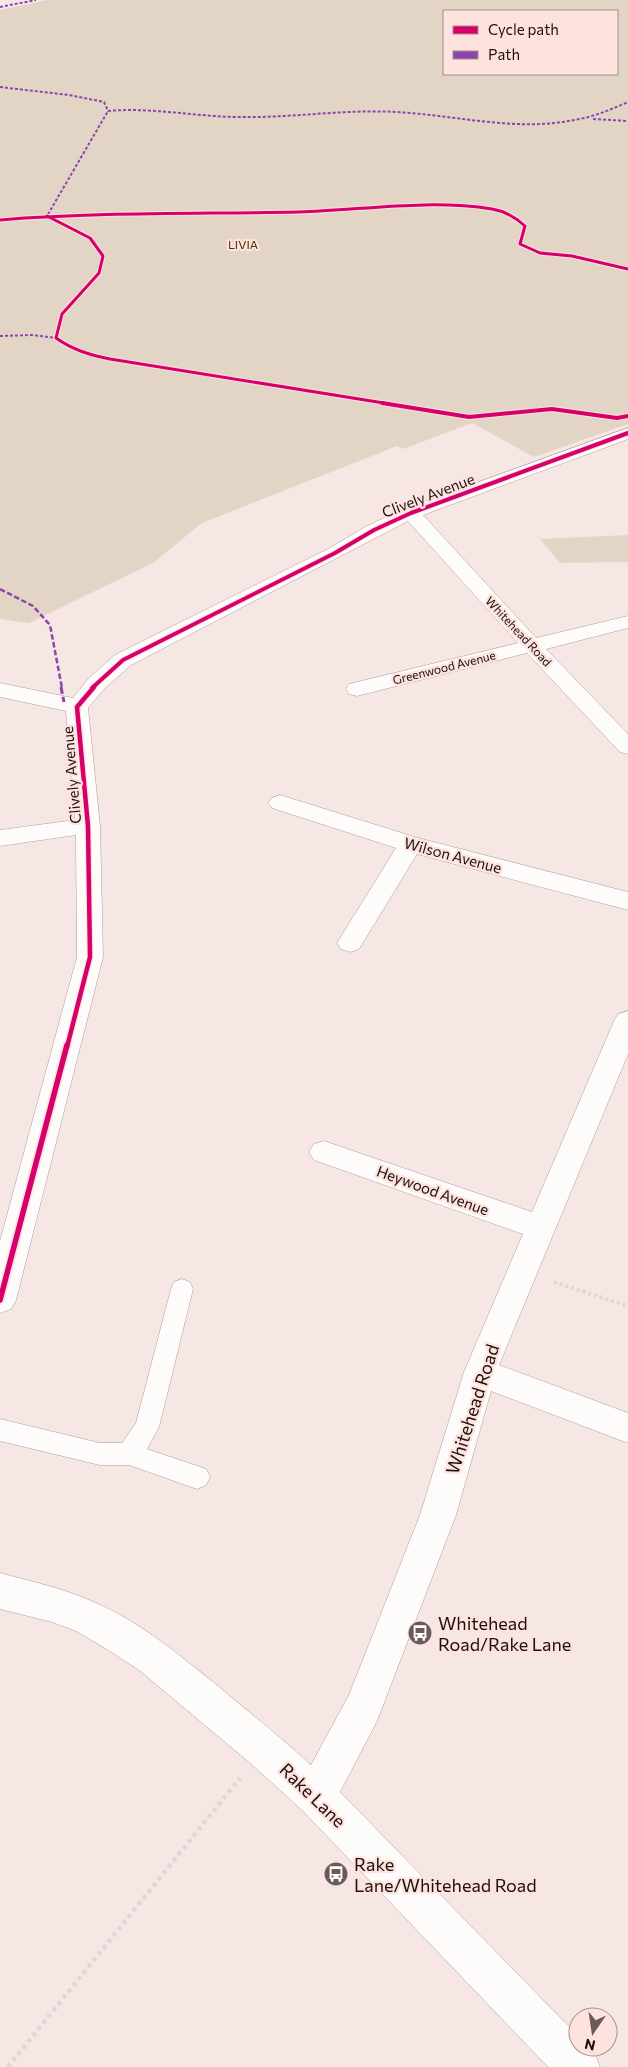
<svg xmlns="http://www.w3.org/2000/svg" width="628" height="2067" viewBox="0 0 628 2067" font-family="Commissioner,sans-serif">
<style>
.green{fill:#e3d5c6;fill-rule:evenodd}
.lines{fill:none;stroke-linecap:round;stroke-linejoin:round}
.lane-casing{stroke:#aa9d9c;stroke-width:1}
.street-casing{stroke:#aa9d9c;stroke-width:1}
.path-far2{stroke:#dcd8d7;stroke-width:1;stroke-dasharray:1 1;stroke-linecap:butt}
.path-far1{stroke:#dcd8d7;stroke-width:4;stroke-dasharray:3 3;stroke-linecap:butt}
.path{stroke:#dcd8d7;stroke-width:4.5;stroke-dasharray:4 4;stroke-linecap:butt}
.lane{fill:#fefbfb;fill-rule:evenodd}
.street{fill:#fefbfb;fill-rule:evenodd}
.quiet-far2{stroke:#8e44ad;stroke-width:2;stroke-dasharray:3 2;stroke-linecap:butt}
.quiet-far1{stroke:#8e44ad;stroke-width:2.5;stroke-dasharray:5.5 2.5;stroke-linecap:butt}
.quiet{stroke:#8e44ad;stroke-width:3;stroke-dasharray:7 3;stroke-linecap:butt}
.cycleway-far3-casing{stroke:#fee2dd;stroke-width:5}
.cycleway-far2-casing{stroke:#fee2dd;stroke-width:6}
.cycleway-far1-casing{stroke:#fee2dd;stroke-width:7}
.cycleway-casing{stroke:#fee2dd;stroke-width:9}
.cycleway-far3{stroke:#d6006c;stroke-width:3}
.cycleway-far2{stroke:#d6006c;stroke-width:4}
.cycleway-far1{stroke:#d6006c;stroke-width:4.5}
.cycleway{stroke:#d6006c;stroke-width:5.5}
.labels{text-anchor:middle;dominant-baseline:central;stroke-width:4.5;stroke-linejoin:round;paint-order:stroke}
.far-park-label{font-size:12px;fill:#4a3600;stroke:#fee2dd}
.far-street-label{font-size:12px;fill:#1b100e;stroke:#fee2dd}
.street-label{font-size:15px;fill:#1b100e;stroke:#fee2dd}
.near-street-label{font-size:18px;fill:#1b100e;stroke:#fee2dd}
.near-poi-label{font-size:18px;fill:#1b100e;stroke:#fee2dd;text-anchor:start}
</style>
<rect width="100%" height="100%" fill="#f6e7e5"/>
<path class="green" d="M47,0H628V424L534,457L472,423L403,449L397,446L202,523L153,563L29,623L0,619V10ZM444,11H617V74H444Z
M628,535V562L560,563L540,539Z"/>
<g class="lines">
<defs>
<path id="lane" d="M182,1279L190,1282L193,1289L159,1427L147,1449L206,1469L210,1477L206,1485L197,1489L129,1465H100L0,1441V1419L100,1443H122L136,1423L171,1289L174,1282Z"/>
<path id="street" d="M628,428V439L423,515L536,638L628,616V628L546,649L628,734V754L620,752L527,653L357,696L349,694L346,689L349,684L518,643L408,521L131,665L105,688L88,708L100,826L103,957L16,1300L11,1309L0,1313V1241L77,957L76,835L0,846V830L75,820L66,711L0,697V683L73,698L89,678L115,655L328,549L367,526L404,509Z
M280,795L418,838L628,892V910L417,854L359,949L350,952L341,949L337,943L396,848L272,808L268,803L272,798Z
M628,1011V1054L499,1365L628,1413V1443L491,1391L456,1515L377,1721L340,1792L578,2036V2047H589L594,2051L600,2067H548L302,1810L249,1762L139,1670L105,1648L76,1631L52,1622L0,1609V1573C33,1582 67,1589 98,1604C140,1622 176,1653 212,1681C245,1709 279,1736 311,1765L349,1695L420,1515L464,1372L523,1234L314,1160L309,1152L314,1144L324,1141L532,1212L614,1021L618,1014Z"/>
</defs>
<use href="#lane" class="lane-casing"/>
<use href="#street" class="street-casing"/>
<path class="path-far2" d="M108,111L151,10L166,0"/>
<path class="path-far1" d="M554,1282L628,1306"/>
<path class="path" d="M8,2067L240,1778"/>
<use href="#lane" class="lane"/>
<use href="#street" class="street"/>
<path class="quiet-far2" d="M0,7L36,0
M0,87L69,95L104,102L108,111C153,107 196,117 241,117C292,118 345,109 396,112C455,115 516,132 574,120C593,117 610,110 628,102
M593,119L628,121
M50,217L47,216L108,111
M0,336L32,335L56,338"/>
<path class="quiet-far1" d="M0,589L33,606L50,625L62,688"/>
<path class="quiet" d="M61,687L64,702"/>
<defs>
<path id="cycleway-far3" d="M47,216L90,238L103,256L99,273L62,314L56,338C73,350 90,355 110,359L390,404
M0,220C100,212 199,214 299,212C363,210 428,199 492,209C505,211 515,217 525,226L520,244L540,253L572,256L628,269"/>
<path id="cycleway-far2" d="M382,403L469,417L552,409L617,418L628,416
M92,688L123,660L335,553L374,530L411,513L628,433"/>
<path id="cycleway-far1" d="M67,1047L90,957L88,826L77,707L94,687"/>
<path id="cycleway" d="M0,1300L67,1045"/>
</defs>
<use href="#cycleway-far3" class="cycleway-far3-casing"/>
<use href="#cycleway-far2" class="cycleway-far2-casing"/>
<use href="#cycleway-far1" class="cycleway-far1-casing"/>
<use href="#cycleway" class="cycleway-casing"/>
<use href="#cycleway-far3" class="cycleway-far3"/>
<use href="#cycleway-far2" class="cycleway-far2"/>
<use href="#cycleway-far1" class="cycleway-far1"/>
<use href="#cycleway" class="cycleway"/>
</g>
<defs>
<symbol id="bus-disc" viewBox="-11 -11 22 22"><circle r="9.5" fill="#685b59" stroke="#fee2dd"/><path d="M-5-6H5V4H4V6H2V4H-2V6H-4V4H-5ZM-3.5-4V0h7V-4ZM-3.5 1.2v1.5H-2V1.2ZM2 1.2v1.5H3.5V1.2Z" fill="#fff"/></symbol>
</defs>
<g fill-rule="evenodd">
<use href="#bus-disc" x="406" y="1619" width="28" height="28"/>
<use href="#bus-disc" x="322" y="1860" width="28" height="28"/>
</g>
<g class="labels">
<g class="far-park-label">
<text x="243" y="244">LIVIA</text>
</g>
<g class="far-street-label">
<text transform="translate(519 631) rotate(47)">Whitehead Road</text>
<text transform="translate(444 667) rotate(-14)">Greenwood Avenue</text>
</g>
<g class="street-label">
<text transform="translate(428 495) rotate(-21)">Clively Avenue</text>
<text transform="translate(71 775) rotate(-95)">Clively Avenue</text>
<text transform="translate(453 855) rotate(15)">Wilson Avenue</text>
<text transform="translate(433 1190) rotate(20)">Heywood Avenue</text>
</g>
<g class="near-street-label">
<text transform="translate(472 1409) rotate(-72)">Whitehead Road</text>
<text transform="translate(313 1795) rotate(44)">Rake Lane</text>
</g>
<g class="near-poi-label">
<text x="438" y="1623">Whitehead<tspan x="438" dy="21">Road/Rake Lane</tspan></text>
<text x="354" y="1864">Rake<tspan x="354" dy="21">Lane/Whitehead Road</tspan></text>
</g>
</g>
<rect x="443" y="10" width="175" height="65" fill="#fee2dd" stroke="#a38e8a"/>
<rect x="453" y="26" width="25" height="8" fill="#d6006c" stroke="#a38e8a"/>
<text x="488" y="35" font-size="15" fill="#1b100e">Cycle path</text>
<rect x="453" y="51" width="25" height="8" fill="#8e44ad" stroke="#a38e8a"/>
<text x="488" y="60" font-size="15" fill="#1b100e">Path</text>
<g transform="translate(593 2032) rotate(193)"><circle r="24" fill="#fee2dd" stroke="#a38e8a"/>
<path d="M0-4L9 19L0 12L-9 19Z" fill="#685b59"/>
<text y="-8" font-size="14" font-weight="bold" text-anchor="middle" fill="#1b100e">N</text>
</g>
</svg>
